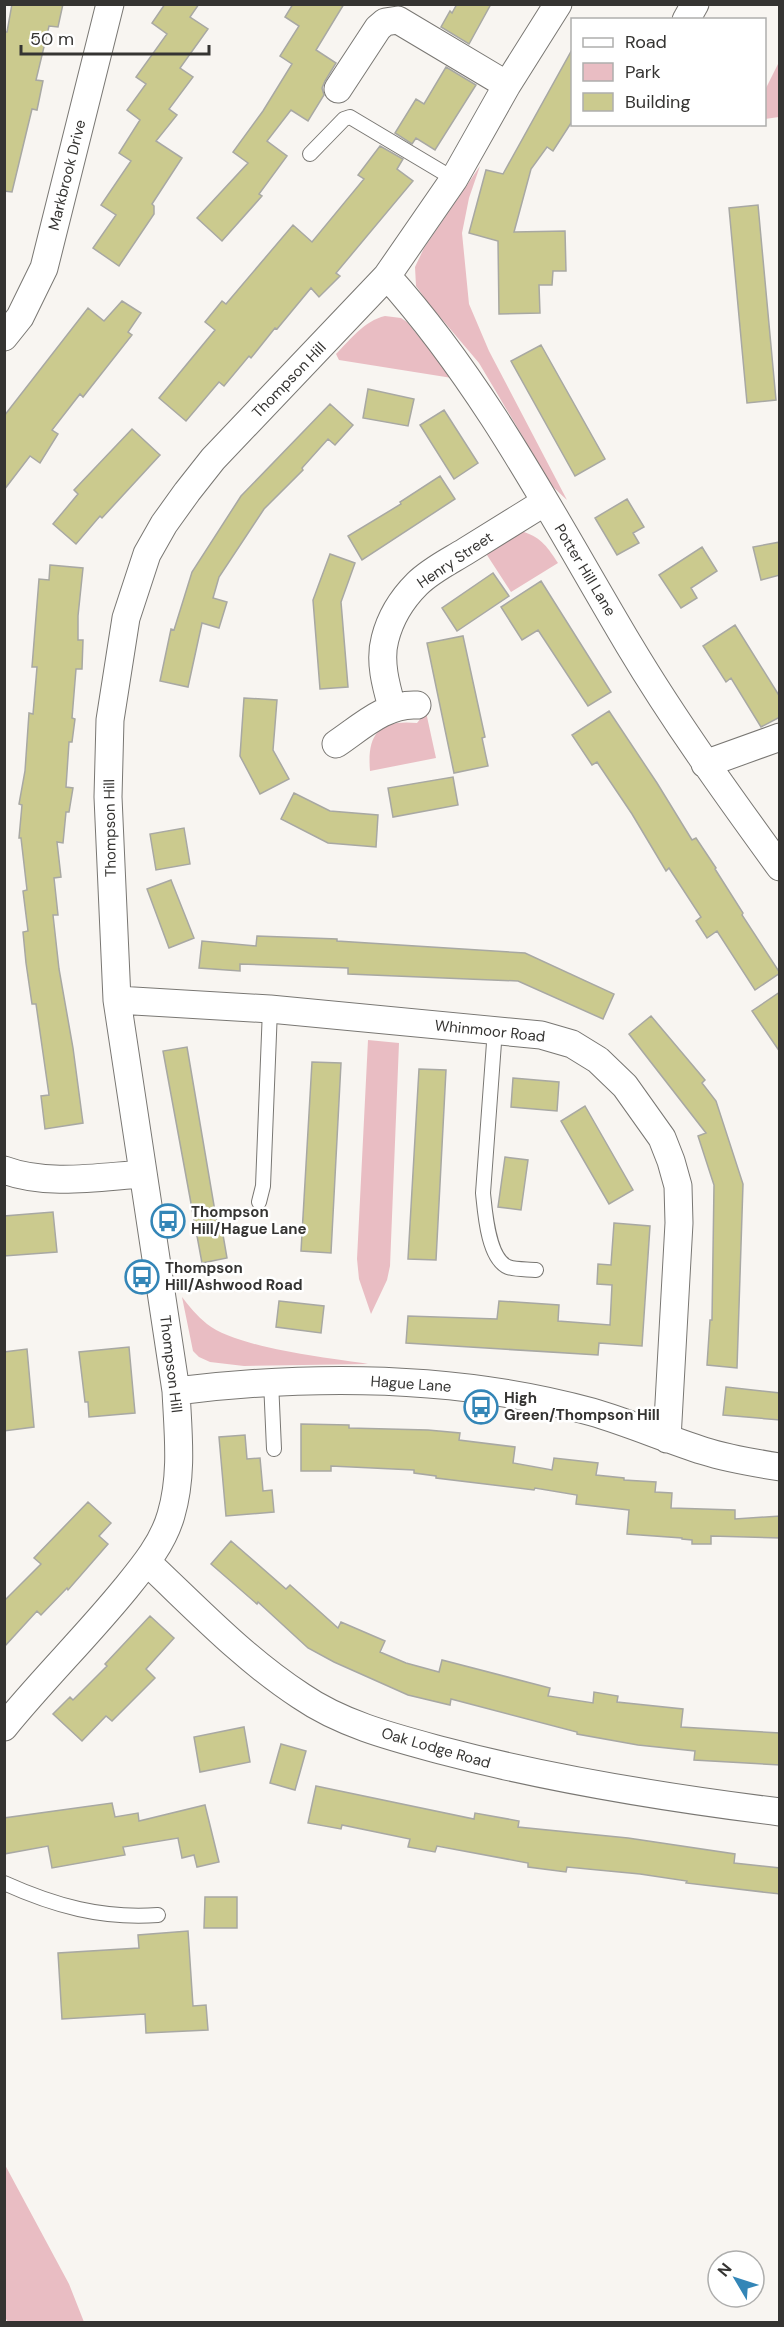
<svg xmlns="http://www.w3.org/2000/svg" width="784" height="2327" viewBox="0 0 784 2327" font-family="'DM Sans',sans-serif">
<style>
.green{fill:#e9bdc3}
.building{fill:#cbca8e;stroke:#a8a8a3;stroke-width:1.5}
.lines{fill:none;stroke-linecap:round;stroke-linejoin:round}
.service-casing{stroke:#797773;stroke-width:16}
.minor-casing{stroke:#797773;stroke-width:29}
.service{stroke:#fff;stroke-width:14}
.minor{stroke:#fff;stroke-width:27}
.labels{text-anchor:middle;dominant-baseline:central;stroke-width:5;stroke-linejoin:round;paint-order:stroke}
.street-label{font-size:15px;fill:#353432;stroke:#fff}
.poi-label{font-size:15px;font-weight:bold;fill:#353432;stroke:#fff;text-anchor:start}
</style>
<rect width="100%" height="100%" fill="#f8f5f1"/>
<path class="green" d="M779,62V117L765,119V90Z
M480,166L469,198L462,233L469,304L489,351L567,500L552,486L479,363L429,304L416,286L415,267L424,248Z
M385,316L401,318L407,322L452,378L339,360L336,354C351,339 364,321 385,316Z
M524,532C542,538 548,548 558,563L511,592L485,552L512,533Z
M426,712L436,758L370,771C367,735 378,719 417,723Z
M368,1040L399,1043L390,1266L387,1280L371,1314L359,1279L357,1259Z
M182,1297C189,1306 197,1316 207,1324C237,1348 329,1358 368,1364L244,1366L210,1362L199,1357L193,1351Z
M4,2163L69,2284L84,2322H8L4,2316Z"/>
<path class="building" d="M12,4H63L58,27L49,26L36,80L43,81L37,110L32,109L12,192L4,191V32H7Z
M165,4H199L190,17L208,29L180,68L193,77L169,109L177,115L156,141L182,158L152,204L154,206V214L119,266L93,248L116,215L101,205L131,161L119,153L140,120L127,110L146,84L136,77L167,34L152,23Z
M293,4H344L316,50L336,63L325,81L322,88L324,95L308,121L291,110L267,141L287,156L259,194L262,196L222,241L197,218L248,163L233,152L263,111L292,64L280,56L299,26L285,17Z
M457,4H491L469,44L441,27L450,11L452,13Z
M573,48V120L553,151L547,147L531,169L514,232L565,231L566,271H553L552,285H539L540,313L499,314L498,241L469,233L486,170L503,174Z
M446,67L476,85L435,150L416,138L412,144L395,133L416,99L424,104Z
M380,146L403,159L397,169L413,181L336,273L340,276L319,297L311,288L277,329L275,328L251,358L249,356L224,386L219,382L186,421L159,398L215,330L205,322L222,301L226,304L293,225L312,242L364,179L358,175Z
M758,205L776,400L747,403L729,208Z
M122,301L141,313L128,332L132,335L83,397L80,394L52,430L58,434L40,463L30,456L4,490V416L88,308L104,321Z
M541,345L605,459L575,476L511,361Z
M368,389L414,399L408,426L363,418Z
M330,404L353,425L335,445L328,439L302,468L303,470L264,509L219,577L213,598L227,602L219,628L202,623L188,687L160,681L171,629L174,630L192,572L241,496Z
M444,410L478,463L454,479L420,425Z
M132,429L160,455L102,518L100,516L76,544L53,524L78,494L74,490Z
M440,476L455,499L362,560L348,536L401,504L400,502Z
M627,499L644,527L633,533L639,543L617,555L595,518Z
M780,542V575L761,580L753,547Z
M702,547L717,571L691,588L697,598L681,608L659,575Z
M330,554L355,563L341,602L348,687L320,689L313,600Z
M50,565L83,568L78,616V640H83L82,669H76L72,718L75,719L72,742H69L66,787L73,788L69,812H66L63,843L57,842L61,877L54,878L58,915H53L59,969L73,1048L83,1123L45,1129L41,1096L49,1095L36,1004H32L26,963L23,932L28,931L23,891L27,890L21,838H19L22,805L19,804L25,771L29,713L33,714L37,667H32L39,579L49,580Z
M493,573L509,596L457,631L442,608Z
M541,581L611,692L588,706L538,630L522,640L501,607Z
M735,625L780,697V717L761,727L731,678L726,682L703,646Z
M463,636L485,737L482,738L488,766L454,773L427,643Z
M244,698L277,700L273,750L289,779L260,794L240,756Z
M609,711L657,783L692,840L696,838L716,868L715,869L743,913L742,915L780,973L755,990L717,931L707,938L696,921L701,917L669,868L666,871L632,814L597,762L592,765L572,735Z
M453,777L458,805L393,817L388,788Z
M294,793L330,811L378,815L376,847L328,843L281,819Z
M184,828L190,864L156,870L150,834Z
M171,880L194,938L169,948L147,889Z
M257,936L337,939V941L525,953L614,994L603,1019L518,981L348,974V968L240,964V971L199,968L202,941L256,946Z
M780,992V1052L752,1011Z
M651,1016L705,1080L702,1083L716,1101L743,1184L737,1368L707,1365L710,1320H712L714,1185L698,1136L706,1133L629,1034Z
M187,1047L218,1229H222L227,1258L202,1263L163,1051Z
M312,1062L341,1063L331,1253L301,1251Z
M419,1069L446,1070L436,1260L408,1259Z
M513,1078L559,1082L557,1111L511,1107Z
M585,1106L633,1190L609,1204L561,1121Z
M505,1157L528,1160L521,1210L498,1207Z
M53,1212L57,1252L4,1256V1216Z
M614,1223L650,1226L642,1346L599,1343L598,1355L406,1343L408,1316L497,1319L499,1301L559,1305L558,1321L610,1325L612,1285L597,1284L598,1264L611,1265Z
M279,1301L324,1306L321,1333L276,1327Z
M129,1347L135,1413L89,1417L88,1402H85L79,1352Z
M27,1349L34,1427L4,1431V1352Z
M726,1387L780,1393V1420L723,1415Z
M301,1424L349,1425V1428L428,1430L460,1433L459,1440L515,1447L513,1463L552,1470L554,1458L598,1463L596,1475L624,1478V1480L656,1482L655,1492L672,1493L671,1508L735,1510V1519L780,1516V1538L711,1536V1544H692V1540L682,1539V1538L627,1534L629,1510L576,1504L577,1495L535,1488L534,1490L436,1478V1476L414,1473V1470L331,1466V1471H301Z
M245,1435L247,1459L260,1458L263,1491L272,1490L274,1512L226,1516L219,1437Z
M88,1502L111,1523L99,1536L108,1544L68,1590L67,1588L41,1615L37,1611L4,1647V1601L41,1564L34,1558Z
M231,1541L286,1589L290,1585L338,1628L341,1622L385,1641L380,1652L406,1663L439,1672L442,1660L550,1688L548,1696L593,1703L594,1692L618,1696L617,1702L683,1709L681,1727L780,1733V1765L694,1760L695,1751L638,1745L577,1734V1732L451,1699L450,1705L408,1695L334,1662L308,1648L258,1602L257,1604L211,1564Z
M150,1616L174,1638L146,1669L155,1678L112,1721L106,1716L82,1741L53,1714L70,1697L73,1700L107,1666L105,1664Z
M244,1727L250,1762L200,1772L194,1737Z
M281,1744L306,1751L295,1790L270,1783Z
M316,1786L474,1819L475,1813L519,1821L518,1827L628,1838L735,1854L734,1863L780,1868V1894L686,1883L687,1881L640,1874L567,1867L566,1872L528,1867V1863L437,1846L435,1852L408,1847L410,1839L342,1825L341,1829L308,1823Z
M112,1803L115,1817L138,1813L139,1821L205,1805L219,1862L197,1867L194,1855L182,1858L178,1838L123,1847L125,1855L52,1868L48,1846L4,1854V1818Z
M205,1897H237V1928H204Z
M188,1931L193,2006L206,2005L208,2030L146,2033L145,2014L62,2019L58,1953L139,1948L138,1935Z"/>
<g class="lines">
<defs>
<path id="service" d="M310,154L344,119L350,117L454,179
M495,1029L483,1193C485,1212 488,1259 508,1267C516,1270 528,1269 536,1270
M259,1202L263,1186L270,1009
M271,1381L274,1449
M4,1883C55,1906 102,1919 158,1915"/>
<path id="minor" d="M686,20L695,4
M338,89L378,28L385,22L398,20L507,85
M387,276C486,386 554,519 629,645C675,722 727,794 780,867
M4,337L20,317L44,268L110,4
M392,707C386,686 379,661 385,639C390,619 402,599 417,584C431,570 450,561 466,551C493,534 519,518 545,502
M336,744C360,728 386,703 417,705
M705,764L780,737
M117,1000L270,1009L541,1035L572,1044L598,1060L625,1086L662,1138L671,1161L678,1186L679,1223L667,1439
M4,1170C47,1186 98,1177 143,1174
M176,1391C314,1374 457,1375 592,1412C630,1423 666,1439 704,1451C729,1459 754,1463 780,1467
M147,1562C196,1608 244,1659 301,1696C343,1725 396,1738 444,1751C554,1780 667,1798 780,1812
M4,1727C43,1679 87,1636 126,1588C144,1566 163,1543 171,1515C183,1474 178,1433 176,1391L117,1000L108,797L110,720L126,618L147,554L164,524L187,492L213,459L387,276L454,179L507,85L558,4"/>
</defs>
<use href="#service" class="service-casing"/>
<use href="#minor" class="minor-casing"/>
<use href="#service" class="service"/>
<use href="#minor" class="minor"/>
</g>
<defs>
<symbol id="bus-ring" viewBox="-11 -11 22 22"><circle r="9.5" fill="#fff" stroke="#3486b7" stroke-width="1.5"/><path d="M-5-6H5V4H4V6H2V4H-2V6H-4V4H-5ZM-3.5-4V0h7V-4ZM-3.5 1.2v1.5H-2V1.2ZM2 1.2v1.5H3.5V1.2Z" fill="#3486b7"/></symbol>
</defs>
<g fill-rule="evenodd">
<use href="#bus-ring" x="149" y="1202" width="38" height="38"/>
<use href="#bus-ring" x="123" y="1258" width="38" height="38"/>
<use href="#bus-ring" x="462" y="1388" width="38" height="38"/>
</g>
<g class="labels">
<g class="street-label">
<text transform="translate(67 175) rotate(-76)">Markbrook Drive</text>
<text transform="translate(289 380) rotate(-46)">Thompson Hill</text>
<text transform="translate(455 560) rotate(-34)">Henry Street</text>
<text transform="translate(585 570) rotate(59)">Potter Hill Lane</text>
<text transform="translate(110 828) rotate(-91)">Thompson Hill</text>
<text transform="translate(490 1031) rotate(6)">Whinmoor Road</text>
<text transform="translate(171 1364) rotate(83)">Thompson Hill</text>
<text transform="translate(411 1384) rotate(4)">Hague Lane</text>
<text transform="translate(436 1748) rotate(16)">Oak Lodge Road</text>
</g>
<g class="poi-label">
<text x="191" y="1212">Thompson<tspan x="191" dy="17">Hill/Hague Lane</tspan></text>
<text x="165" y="1268">Thompson<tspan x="165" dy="17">Hill/Ashwood Road</tspan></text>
<text x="504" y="1398">High<tspan x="504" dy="17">Green/Thompson Hill</tspan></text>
</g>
</g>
<rect width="784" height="2327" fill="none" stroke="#353432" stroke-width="12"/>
<rect x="571" y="18" width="195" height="108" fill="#ffffff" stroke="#aeaead" stroke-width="1.5"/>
<rect x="583" y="38" width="30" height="9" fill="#ffffff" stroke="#aeaead" stroke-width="1.5"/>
<text x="625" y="48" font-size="18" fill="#353432">Road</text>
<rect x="583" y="63" width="30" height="18" fill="#e9bdc3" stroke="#aeaead" stroke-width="1.5"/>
<text x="625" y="78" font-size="18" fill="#353432">Park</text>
<rect x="583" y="93" width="30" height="18" fill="#cbca8e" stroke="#aeaead" stroke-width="1.5"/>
<text x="625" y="108" font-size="18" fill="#353432">Building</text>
<g transform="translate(736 2279) rotate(309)"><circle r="28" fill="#ffffff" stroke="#aeaead" stroke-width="1.5"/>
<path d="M0-4.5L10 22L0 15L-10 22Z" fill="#3486b7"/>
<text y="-9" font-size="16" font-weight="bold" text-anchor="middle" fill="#353432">N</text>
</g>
<path d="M21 45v9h188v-9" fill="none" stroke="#353432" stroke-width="3"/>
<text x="30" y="45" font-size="18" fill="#353432" stroke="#ffffff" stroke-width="4.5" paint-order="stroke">50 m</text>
</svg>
